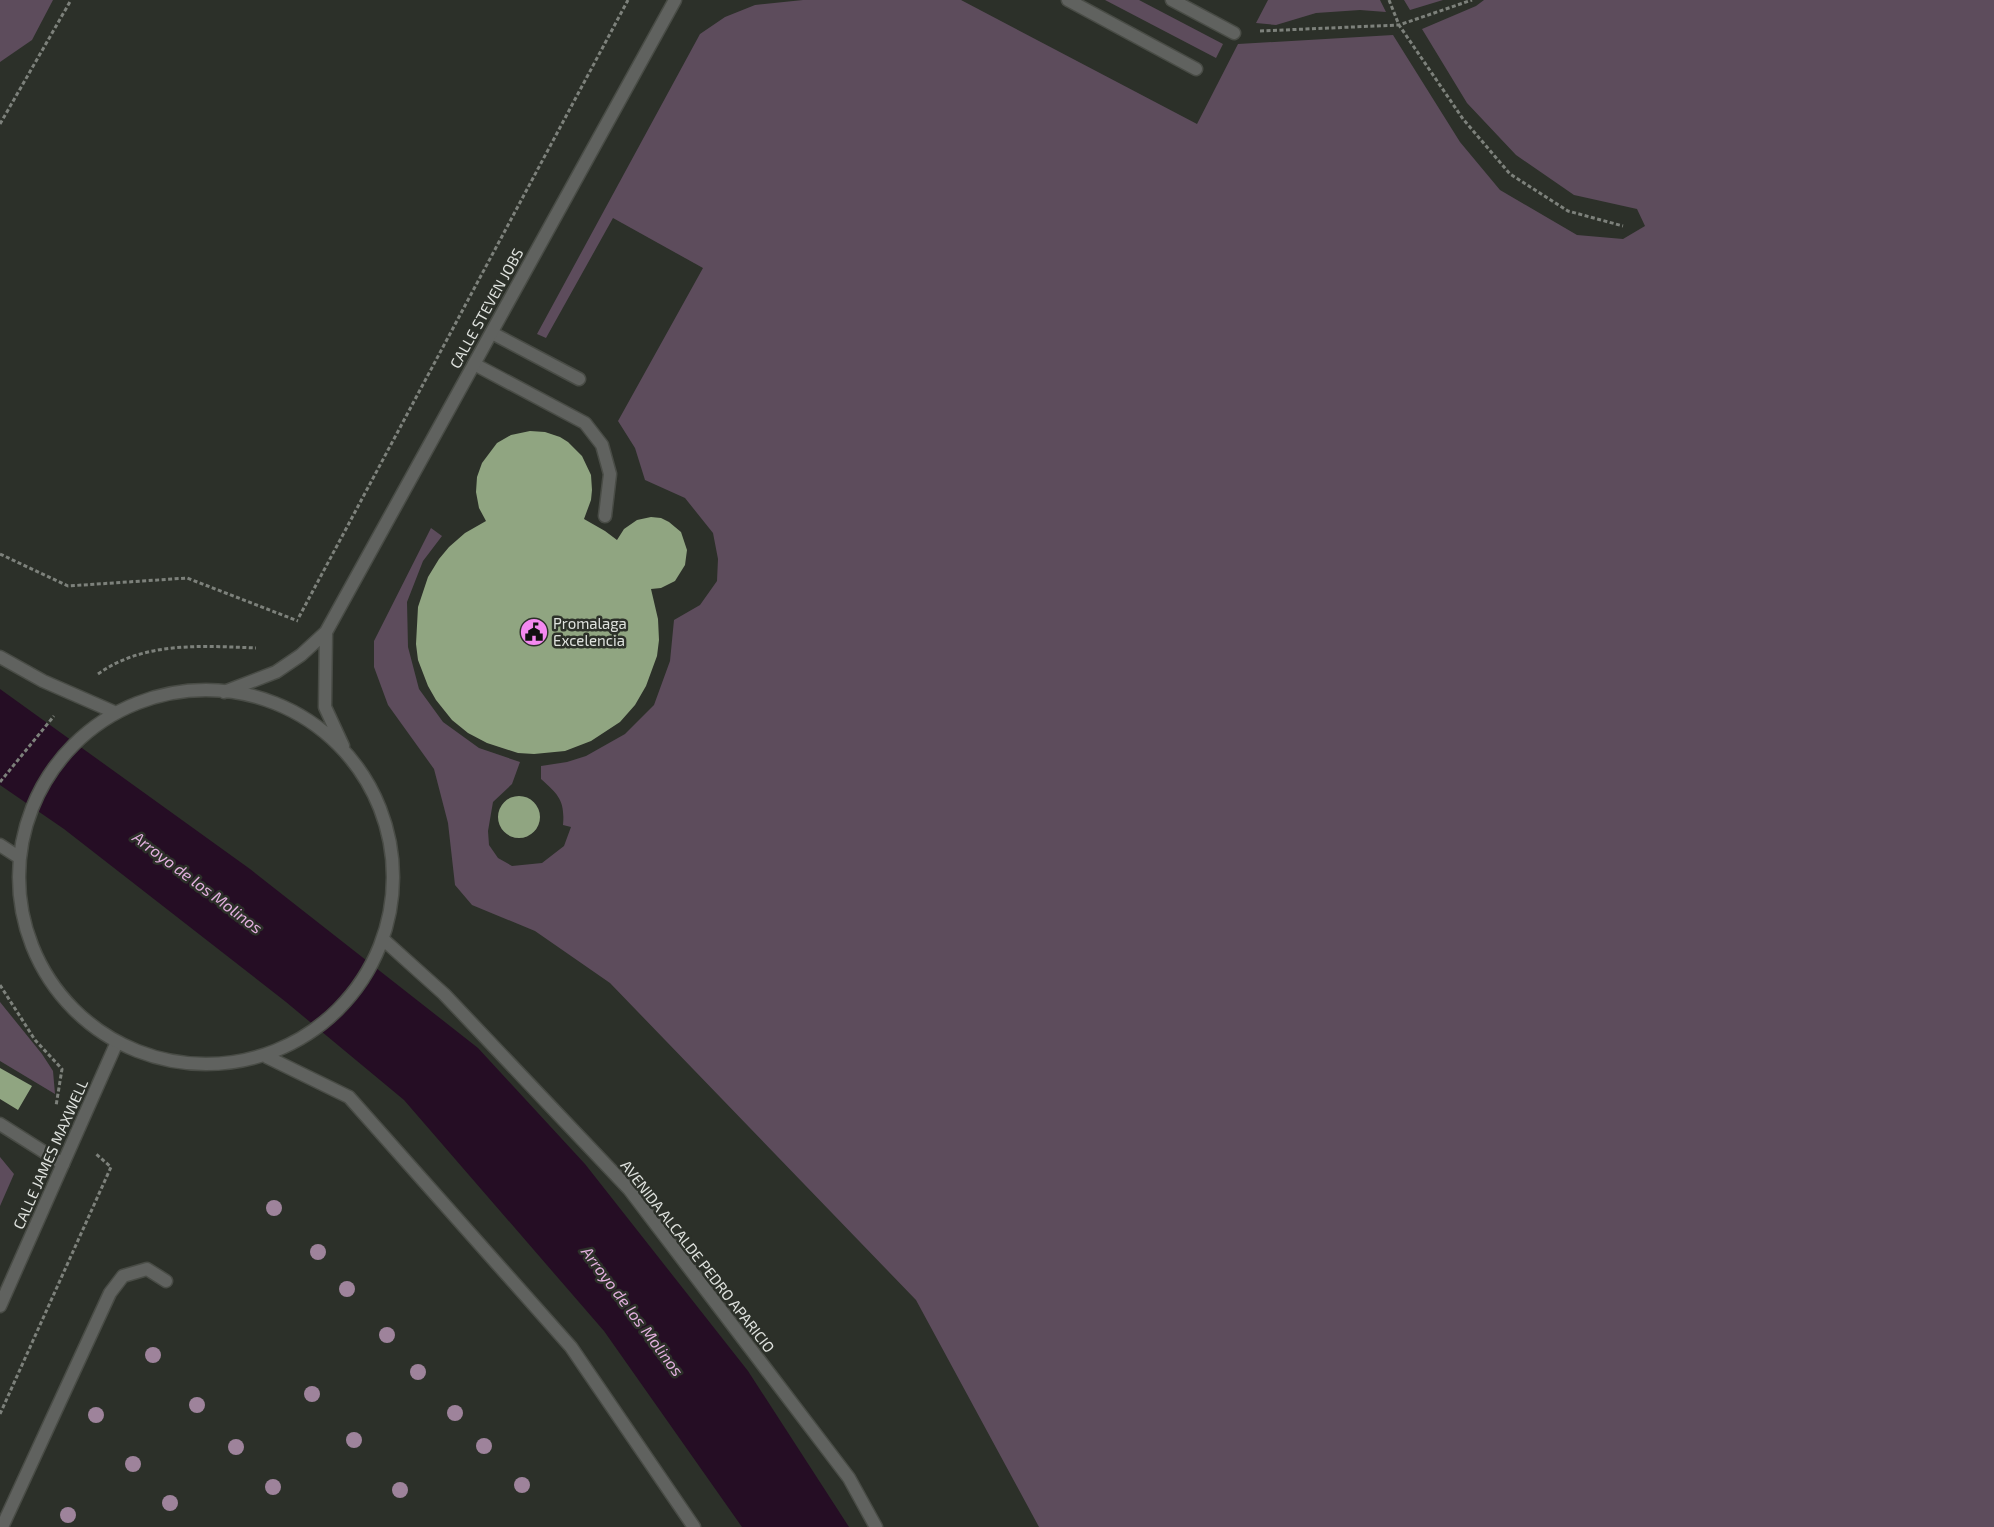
<svg xmlns="http://www.w3.org/2000/svg" width="1994" height="1527" viewBox="0 0 1994 1527" font-family="'Exo 2',sans-serif">
<style>
.green{fill:#5d4c5c}
.water{fill:#250d24}
.building{fill:#90a581}
.lines{fill:none;stroke-linecap:round;stroke-linejoin:round}
.service-casing{stroke:#494c46;stroke-width:15}
.minor-casing{stroke:#494c46;stroke-width:15}
.tertiary-casing{stroke:#494c46;stroke-width:15}
.path{stroke:#7d817b;stroke-width:3;stroke-dasharray:4 2.5;stroke-linecap:butt}
.service{stroke:#60625f;stroke-width:12}
.minor{stroke:#60625f;stroke-width:12}
.tertiary{stroke:#60625f;stroke-width:12}
.tree{fill:#9e839b}
.labels{text-anchor:middle;dominant-baseline:central;stroke-width:5;stroke-linejoin:round;paint-order:stroke}
.street-label{font-size:15px;fill:#dfe2de;stroke:#2c3029}
.poi-label{font-size:15px;fill:#dfe2de;stroke:#2c3029;text-anchor:start}
.water-label{font-size:16px;font-style:italic;fill:#e3b0df;stroke:#2c3029}
</style>
<rect width="100%" height="100%" fill="#2c3029"/>
<path class="green" d="M0,0H53L32,40L0,62Z
M803,0H961L1197,124L1238,44L1393,35L1460,142L1500,190L1577,235L1623,239L1645,226L1637,209L1574,195L1516,155L1467,103L1422,29L1476,6L1484,0H1994V1527H1039L916,1300L610,983L535,931L472,905L455,885L448,823L434,769L388,705L374,667V641L431,528L442,536L423,561L407,602L408,647L419,689L443,722L479,748L520,762L512,784L493,802L488,831L489,845L498,858L512,866L542,863L564,846L571,827L563,825C565,801 559,795 541,779V766L567,762L586,756L625,734L654,705L670,661L674,620L700,605L717,581L718,559L713,533L685,498L645,480L635,448L618,421L703,268L613,218L546,338L537,334L700,34L725,17L755,5Z
M1105,0H1139L1223,44L1216,58Z
M1268,0H1380L1386,12L1360,10L1316,13L1276,25L1256,23Z
M1404,0H1443L1410,10Z
M0,1002L42,1054L53,1071L55,1094L0,1061Z
M0,1157L14,1174L0,1206Z"/>
<path class="water" d="M0,689L250,869L478,1048L585,1164L748,1371L849,1527H742L604,1331L404,1100L286,1002L64,829L0,785Z"/>
<path class="building" d="M530,431L545,432L560,437L568,442L582,456L591,475L592,490L591,500L584,519L605,531L617,540L624,529L637,520L651,517L661,518L669,522L681,532L687,550L685,565L675,581L661,588L651,589L658,619L659,640L657,656L646,686L635,705L620,722L591,741L565,751L534,754L518,753L487,743L468,733L452,720L436,700L428,686L418,660L416,644L418,607L428,577L439,559L449,547L465,533L486,521L479,508L476,492L477,477L482,463L497,443L511,435Z
M498 817a21 21 0 1 1 42 0a21 21 0 1 1-42 0Z
M0,1068L32,1086L18,1110L0,1099Z"/>
<g class="lines">
<defs>
<path id="service" d="M492,333L579,379
M474,364L585,423L602,445L610,474L605,516
M0,1124L63,1164
M2,1527L110,1293L123,1276L147,1269L166,1281"/>
<path id="minor" d="M1068,0L1196,69
M1172,0L1234,33
M0,1306L117,1042"/>
<path id="tertiary" d="M326,632L325,707L343,746
M0,657L43,681L114,712
M19 877a187 187 0 1 1 374 0a187 187 0 1 1-374 0Z
M224,692L276,672L301,655L326,632L675,0
M0,845L20,858
M385,941L444,994L629,1189L849,1478L876,1527
M267,1057L349,1097L571,1347L694,1527"/>
</defs>
<use href="#service" class="service-casing"/>
<use href="#minor" class="minor-casing"/>
<use href="#tertiary" class="tertiary-casing"/>
<path class="path" d="M1389,0L1399,25L1463,119L1510,174L1568,211L1623,226
M1260,31L1399,25L1472,0
M0,124L71,0
M0,554L68,586L187,578L298,621
M299,617L628,0
M98,674C144,641 203,646 256,648
M0,782L54,716
M0,985L35,1040L62,1069L56,1106
M0,1414L111,1167L96,1154"/>
<use href="#service" class="service"/>
<use href="#minor" class="minor"/>
<use href="#tertiary" class="tertiary"/>
</g>
<g class="tree">
<circle cx="274" cy="1208" r="8"/>
<circle cx="318" cy="1252" r="8"/>
<circle cx="347" cy="1289" r="8"/>
<circle cx="387" cy="1335" r="8"/>
<circle cx="153" cy="1355" r="8"/>
<circle cx="418" cy="1372" r="8"/>
<circle cx="312" cy="1394" r="8"/>
<circle cx="197" cy="1405" r="8"/>
<circle cx="455" cy="1413" r="8"/>
<circle cx="96" cy="1415" r="8"/>
<circle cx="354" cy="1440" r="8"/>
<circle cx="484" cy="1446" r="8"/>
<circle cx="236" cy="1447" r="8"/>
<circle cx="133" cy="1464" r="8"/>
<circle cx="522" cy="1485" r="8"/>
<circle cx="273" cy="1487" r="8"/>
<circle cx="400" cy="1490" r="8"/>
<circle cx="170" cy="1503" r="8"/>
<circle cx="68" cy="1515" r="8"/>
</g>
<defs>
<symbol id="civic-disc" viewBox="-11 -11 22 22"><circle r="9.5" fill="#f489f0" stroke="#2c3029"/><path d="M-.6-6.5H3V-4.5H.6V-3L4-1V1h2V6H-6V1h2V-1L-.6-3ZM-1.2 2.5V6h2.4V2.5Z" fill="#111"/></symbol>
</defs>
<g fill-rule="evenodd">
<use href="#civic-disc" x="518" y="616" width="32" height="32"/>
</g>
<g class="labels">
<g class="street-label">
<text transform="translate(486 308) rotate(-61)">CALLE STEVEN JOBS</text>
<text transform="translate(50 1154) rotate(-66)">CALLE JAMES MAXWELL</text>
<text transform="translate(698 1256) rotate(52)">AVENIDA ALCALDE PEDRO APARICIO</text>
</g>
<g class="poi-label">
<text x="553" y="623">Promalaga<tspan x="553" dy="17">Excelencia</tspan></text>
</g>
<g class="water-label">
<text transform="translate(198 882) rotate(37)">Arroyo de los Molinos</text>
<text transform="translate(633 1311) rotate(53)">Arroyo de los Molinos</text>
</g>
</g>
</svg>
